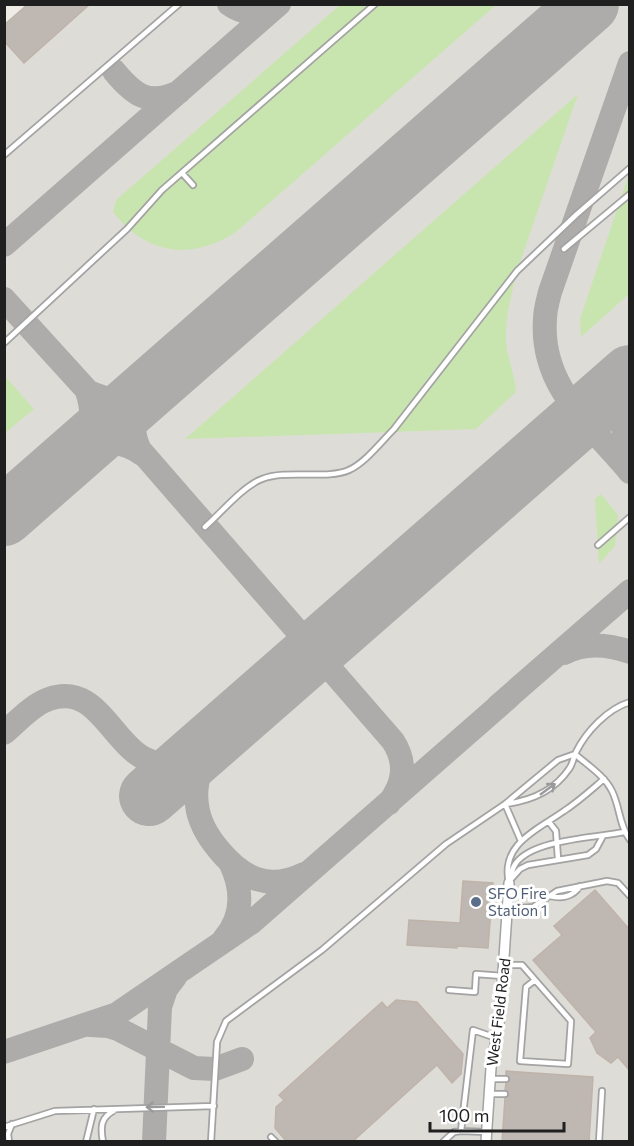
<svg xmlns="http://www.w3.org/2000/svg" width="634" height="1146" viewBox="0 0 634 1146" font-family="Commissioner,sans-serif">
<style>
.airport{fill:#dedcd7}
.grass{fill:#c9e5af}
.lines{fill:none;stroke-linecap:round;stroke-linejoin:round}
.taxiway{stroke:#aeacaa;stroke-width:24}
.runway{stroke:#aeacaa;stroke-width:60}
.building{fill:#bfb8b2;stroke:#bfb3a9;stroke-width:1.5}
.service-casing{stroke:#a3a3a3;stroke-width:8}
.minor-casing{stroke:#a3a3a3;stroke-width:12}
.service{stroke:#fff;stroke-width:4.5}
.minor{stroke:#fff;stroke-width:9}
.oneway{stroke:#9a9a9a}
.service-dot{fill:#5c6f8a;stroke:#fff;stroke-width:2}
.labels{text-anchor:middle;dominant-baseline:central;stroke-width:6;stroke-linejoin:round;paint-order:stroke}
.service-label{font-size:15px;fill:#4e5e75;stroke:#fff;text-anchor:start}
.street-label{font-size:15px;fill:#1f1f1f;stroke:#fff}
</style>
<rect width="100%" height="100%" fill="#efece6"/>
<path class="airport" d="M28,4L629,5V1141H5V25Z"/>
<path class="grass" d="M340,5H496L236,232C191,261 147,255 113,212L116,200Z
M578,94L517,271C511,296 503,325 507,350C510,365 515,377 516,392L476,429L185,439Z
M629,174V294L581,337L580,319Z
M5,376L34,409L5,433H4Z
M601,494L618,515L615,546L599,564L595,499Z"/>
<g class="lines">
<path class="taxiway" d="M229,4C243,14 259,16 274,8
M630,63L550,292C548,300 545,310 545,319C540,387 591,425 630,472
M114,71C133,94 148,107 179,92
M4,245L279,4
M4,299L114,420L393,741C407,763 404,783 389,803
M154,385C136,408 126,426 142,454C120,438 100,441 76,453C92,432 95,416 87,391C116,405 128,400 154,385Z
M630,394C621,416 622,440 630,463
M564,653C585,642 607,644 630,652
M498,706L630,591
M4,733C18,721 32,705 49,699C102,680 114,758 159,763C171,765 183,760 195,756
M218,736C205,757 193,779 197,805C199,823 208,837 219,850C243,879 269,891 304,874
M224,939C243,917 243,890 231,864
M90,1025L108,1026L118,1029L194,1068L215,1069L242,1059
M4,1052L117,1014L252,922L510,696
M154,1142L160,1007L166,989L175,977"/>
<path class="runway" d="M4,516L589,4
M149,796L630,375"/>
</g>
<path class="building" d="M28,4H90L24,63L4,41V25Z
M463,881L493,883L488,948L457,946V948L407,945L409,920L460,923Z
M595,890L630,930V1071L618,1057L611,1063L597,1053L590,1038L596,1032L533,960L562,935L554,926Z
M396,1000L417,1002L463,1054L461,1074L452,1083L437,1065L352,1142H287L275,1128L276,1107L284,1100L279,1095L382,1002L387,1008Z
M506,1071L593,1077L589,1142H502L505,1098L509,1095L505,1090L506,1083L510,1080L506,1075Z"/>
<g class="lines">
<defs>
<path id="service" d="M4,155L179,4
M182,173L193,185
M564,249L630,194
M4,343L127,229L162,190L375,4
M205,527C220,514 243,486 262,479C287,469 327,480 349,470C365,463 382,441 394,429L517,271L576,215L630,168
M598,545L630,517
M575,754C587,765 604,775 612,791C620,807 619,825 630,840
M505,804C530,801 554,791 569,769C573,764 573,758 576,752C586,732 607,709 630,702
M505,804L521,841
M549,822L556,831L558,859
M512,878L520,869L528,865L588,855L596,849L603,836
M510,881C511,874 512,868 516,863C534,839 595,838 624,832
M509,883C500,844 537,830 564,811C578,802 591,790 604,779
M550,896C561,899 573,897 580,886
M508,909L533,907L557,891L607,881L618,883L630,896
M504,965H522L571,1021L568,1064L520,1061L526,987L535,980
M449,990L475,992L476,974L503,976
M490,1079H506
M489,1094H505
M4,1127L55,1111L214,1106
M487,1132L461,1131L473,1030L496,1038
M271,1137L276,1142
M9,1142L8,1134L12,1124
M86,1142L94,1109
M103,1142C100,1126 101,1117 115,1110
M211,1142L217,1042L226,1021L322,950L446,844L505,804L558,760L575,754
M443,1142L454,1132L461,1131
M599,1142L602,1091"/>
<path id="minor" d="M486,1142L491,1068L500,1017L509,883"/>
</defs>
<use href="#service" class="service-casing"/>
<use href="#minor" class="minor-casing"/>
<use href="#service" class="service"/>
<use href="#minor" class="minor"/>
</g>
<defs><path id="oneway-shaft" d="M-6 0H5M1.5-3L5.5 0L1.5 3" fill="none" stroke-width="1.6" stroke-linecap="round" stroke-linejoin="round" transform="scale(1.5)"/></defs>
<g class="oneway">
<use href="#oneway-shaft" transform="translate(548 789) rotate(-36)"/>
<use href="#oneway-shaft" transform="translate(155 1107) rotate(179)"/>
</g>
<circle class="service-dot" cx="476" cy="902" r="6"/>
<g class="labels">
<g class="service-label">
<text x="488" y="893">SFO Fire<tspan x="488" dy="17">Station 1</tspan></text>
</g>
<g class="street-label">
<text transform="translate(498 1012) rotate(-83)">West Field Road</text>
</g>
</g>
<rect width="634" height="1146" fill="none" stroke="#1f1f1f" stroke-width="12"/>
<path d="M430 1122v9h134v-9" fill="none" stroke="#1f1f1f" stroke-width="3"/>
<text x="439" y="1122" font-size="18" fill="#1f1f1f" stroke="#ffffff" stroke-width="4.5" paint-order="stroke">100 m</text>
</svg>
